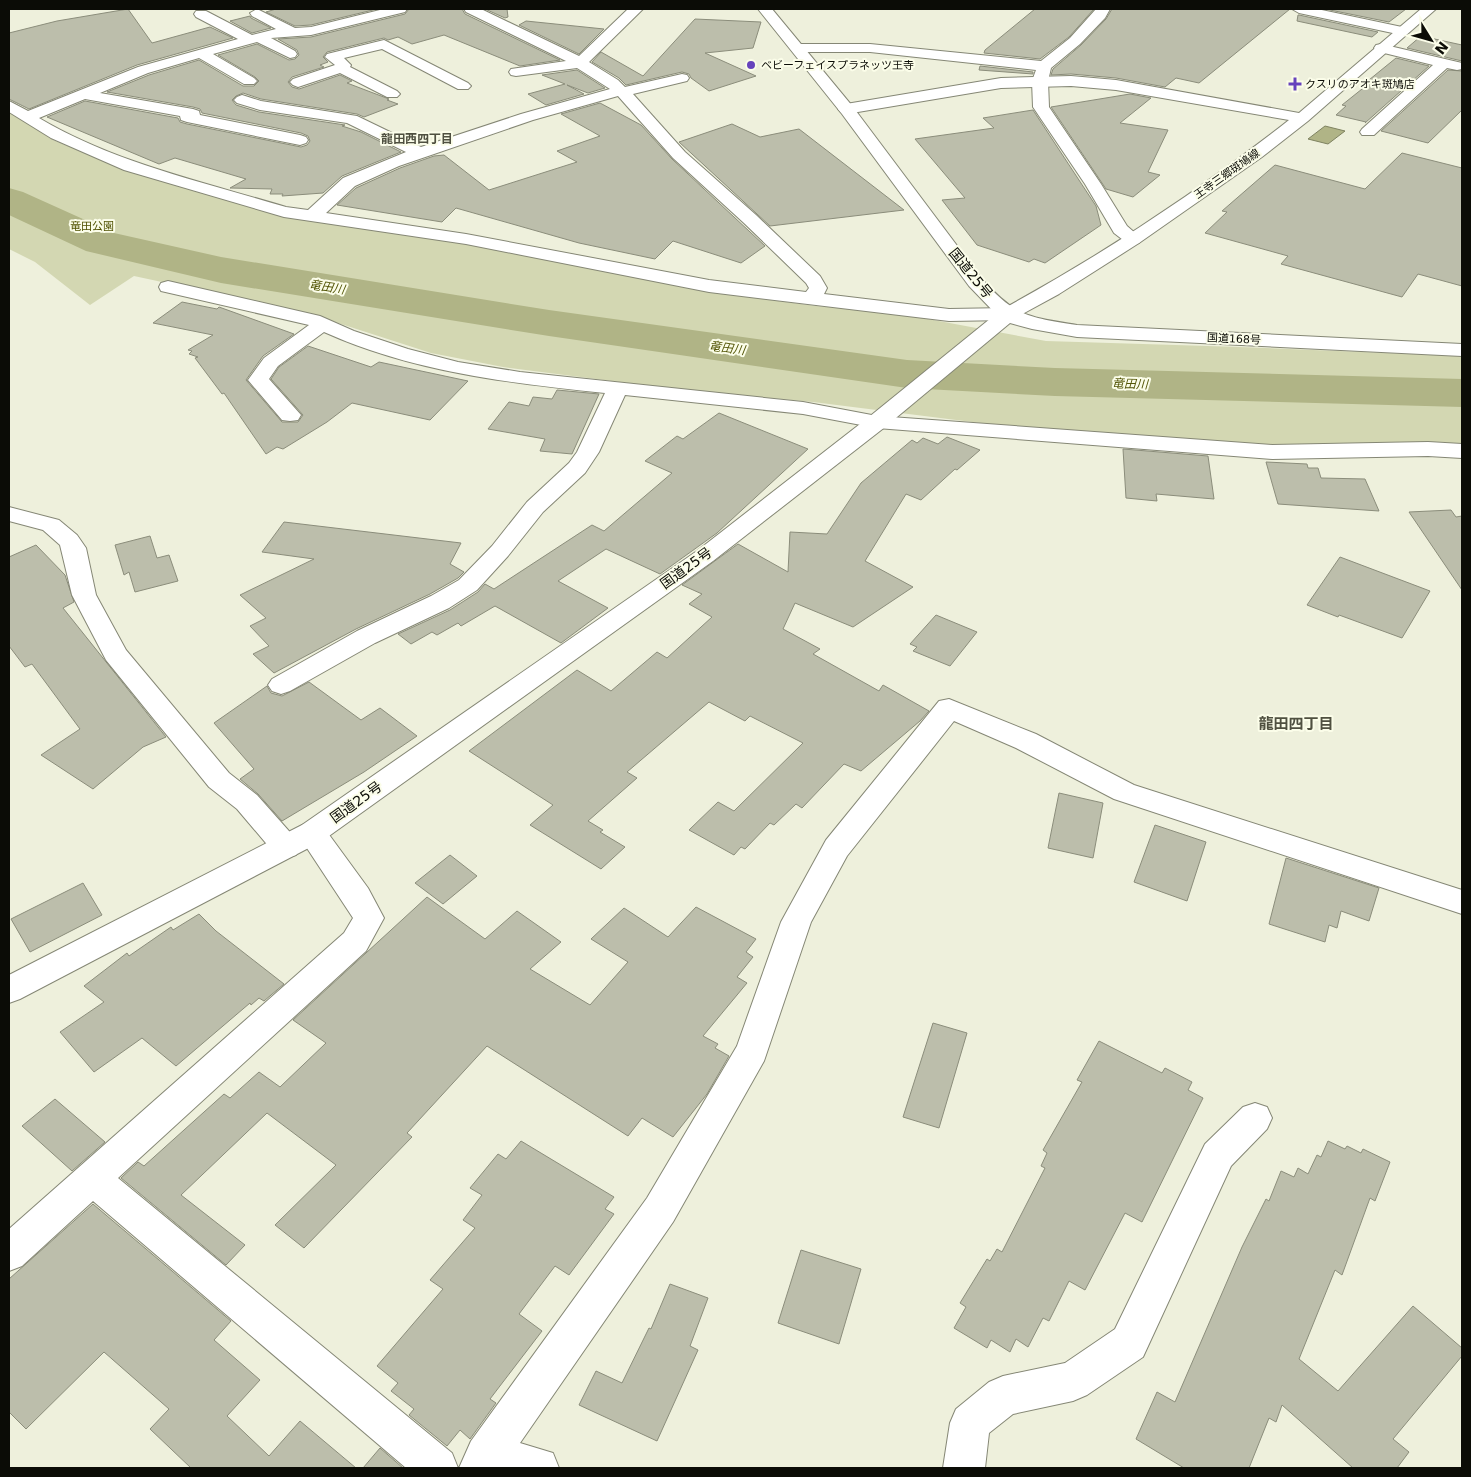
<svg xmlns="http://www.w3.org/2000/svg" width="1471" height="1477" viewBox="0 0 1471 1477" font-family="'DejaVu Sans','Noto Sans JP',sans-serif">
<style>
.green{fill:#d3d7b2}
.water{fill:#b0b486;stroke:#7e8260}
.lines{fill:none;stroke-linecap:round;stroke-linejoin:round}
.river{fill:#b0b486;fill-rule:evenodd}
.building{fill:#bcbeab;stroke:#8b8d7b}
.street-casing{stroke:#858775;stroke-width:2}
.secondary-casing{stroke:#858775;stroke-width:2}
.highway-casing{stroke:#858775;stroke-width:2}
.street{fill:#fff;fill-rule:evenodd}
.secondary{fill:#fff;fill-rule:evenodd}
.highway{fill:#fff;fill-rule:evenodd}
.poi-dot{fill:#6643bc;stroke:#fbfde9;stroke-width:2}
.labels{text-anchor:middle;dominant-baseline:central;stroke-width:4;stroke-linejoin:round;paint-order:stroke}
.far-poi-label{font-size:11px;fill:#0b0c06;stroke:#fbfde9;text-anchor:start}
.far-street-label{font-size:11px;fill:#0b0c06;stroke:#fbfde9}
.far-park-label{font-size:11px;fill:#4f5100;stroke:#fbfde9}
.far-neighbourhood-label{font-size:12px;font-weight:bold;fill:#4f5040;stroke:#fbfde9}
.far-water-label{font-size:12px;font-style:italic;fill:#545608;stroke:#fbfde9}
.street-label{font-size:14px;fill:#0b0c06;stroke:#fbfde9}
.neighbourhood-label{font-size:15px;font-weight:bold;fill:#4f5040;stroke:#fbfde9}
</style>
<rect width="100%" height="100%" fill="#eef0dc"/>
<path class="green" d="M9,111L53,140L114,165L239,204L271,212L382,232L445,240L573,264L696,290L816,306L885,311L1046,341L1240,347L1462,356V445L1406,443L1267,445L996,425L813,402L682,390L503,367L431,353L310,314L134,276L90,305L35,262L9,249Z"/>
<path class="water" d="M1325,126L1345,131L1328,144L1308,139Z"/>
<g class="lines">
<path class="river" d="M9,188L23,192L114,233L221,257L549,310L907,360L1055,368L1462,379V407L1055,396L907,388L549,336L221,283L86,251L9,215Z"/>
</g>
<path class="building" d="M128,9L152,43L210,27L233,38L137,65L29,109L9,99V33L57,21Z
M276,9H377L311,25L295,26L266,12Z
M409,9H462L465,14L560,60L520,66L444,35L412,44L398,37L388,40L384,38L327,52L323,57L328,62L320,65L324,67L292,77L288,82L292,87L299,89L340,75L352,81L347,83L389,99L387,100L398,104L364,117L357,114L261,99L243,93L236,96L232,100L236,105L259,112L345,125L342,126L361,132L401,152L342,176L323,193L282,196L283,194H270L272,189L230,188L246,179L175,158L159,164L47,117L85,101L178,118L180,122L187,124L301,147L307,145L310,141L308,136L301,133L202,113L200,109L193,107L107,92L149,75L199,60L243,86H254L259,81L255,77L218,55L257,44L289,60L295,59L299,55L297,50L278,39L311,37L405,14Z
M485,9H507L508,17L505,18Z
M1035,9H1094L1069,37L1040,59L984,53L985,50Z
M1112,9H1290L1199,83L1176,78L1165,87L1116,78L1071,74L1051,75L1053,69L1081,45L1106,19Z
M1325,9H1406L1389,22Z
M1298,15H1299L1378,32L1372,37L1297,21Z
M250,16L251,18L271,28L252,33L230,21Z
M695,19L761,22L753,48L705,53L756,76L709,91L691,78L689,74L682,72L626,85L619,78L592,62L601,52L643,76Z
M526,21L604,29L579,54L519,25Z
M1421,36L1462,45V61L1407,48Z
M1396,58L1429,66L1365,123L1366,122L1336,115L1346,106L1342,105L1367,85L1364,84Z
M980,66L1033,72V74L979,70Z
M577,70L605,88L588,93L567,85L584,94L546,105L528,94L565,84L542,75Z
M1448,70L1462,71V110L1428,143L1381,131Z
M1130,94L1151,98L1120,123L1168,130L1148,172L1160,175L1133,197L1106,189L1051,107Z
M600,103L641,125L672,159L765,246L741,263L673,241L655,259L579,243L456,208L442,222L337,205L356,188L400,168L434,156L444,155L489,190L577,162L557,151L600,136L561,114Z
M1033,110L1096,206L1101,225L1045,263L1034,259L1029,262L977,245L942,200L965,198L915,139L994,128L983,118Z
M732,124L760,137L799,129L904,210L770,226L679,142Z
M1402,153L1462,168V286L1418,274L1402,297L1281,264L1288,256L1205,233L1227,212L1222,211L1275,165L1365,189Z
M182,302L217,309L219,307L294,334L263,356L246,380L282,422H298L303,415L271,379L279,367L308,346L371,367L379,362L468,381L430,420L352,403L327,422L283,449L277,447L266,454L224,393L222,394L195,358L198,357L189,354L192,351L188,350L213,335L153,323Z
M557,390L599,394L572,454L540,451L545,439L488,429L509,402L529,406L533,397L552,399Z
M719,413L808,449L717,533L660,574L606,549L558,581L608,608L561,643L495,606L461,626L458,623L437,635L432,632L411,644L398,634L450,610L478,592L485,584L494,589L592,525L604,531L672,473L645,461L677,436L683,439Z
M947,437L980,450L957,470L955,469L921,500L906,494L865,561L913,587L853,627L795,603L783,629L820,649L813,654L879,691L883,685L929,711L920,721L861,771L844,764L802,808L796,804L774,825L770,823L745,849L741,847L734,855L689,830L718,802L734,811L803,743L750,716L745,721L709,702L627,772L637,778L588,821L603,830L600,832L625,847L601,869L530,825L553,805L469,751L577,670L611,691L657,652L667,658L712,617L689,604L702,594L682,585L738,544L788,572L790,532L827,534L861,483L912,440L917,443L923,438L938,444Z
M1123,449L1208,456L1214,499L1156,494L1157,501L1126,498Z
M1266,462L1307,464L1308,468H1318L1321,478L1365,479L1379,511L1278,504Z
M1451,510L1456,517L1462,516V590L1409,512Z
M284,522L461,543L450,564L464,572L458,578L430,594L356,629L274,673L253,654L269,646L250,626L266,618L240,595L314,559L262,552Z
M150,536L157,558L169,555L178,581L135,592L129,572L124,575L115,545Z
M36,545L65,575L74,602L63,608L166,737L143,747L93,789L41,755L80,729L32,664L25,667L9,646V557Z
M1340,557L1430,591L1402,638L1339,615L1338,617L1307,605Z
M936,615L977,632L950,666L913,651L917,647L910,644Z
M309,682L361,720L380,708L417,736L364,772L282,821L258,794L240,779L254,769L214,723L267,686L271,693L282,696Z
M1059,793L1103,803L1093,858L1048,848Z
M1155,825L1206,842L1187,901L1134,882Z
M450,855L477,876L443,904L415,883Z
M1286,858L1379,888L1369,921L1341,911L1337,928L1329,925L1325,942L1269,924Z
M83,883L102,915L30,952L11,919Z
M427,897L485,939L517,911L561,942L530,969L590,1005L628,962L591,939L624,908L668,937L696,907L756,939L746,952L753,957L737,977L747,983L703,1036L718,1044L715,1048L729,1056L707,1094L673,1137L642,1118L628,1136L487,1046L407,1133L412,1137L304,1248L275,1225L336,1165L267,1113L181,1195L245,1245L226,1265L121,1178L138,1162L144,1166L224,1094L230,1098L259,1072L280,1087L326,1043L293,1020Z
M199,914L216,931L284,984L264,1001L259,998L251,1005L250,1003L176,1066L142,1038L94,1072L60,1032L104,1002L84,986L127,953L129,956L171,927L173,930Z
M933,1023L967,1033L939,1128L903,1117Z
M1099,1041L1162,1073L1165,1068L1192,1082L1188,1090L1203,1098L1142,1222L1125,1213L1085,1290L1069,1281L1049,1321L1043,1318L1028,1347L1016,1339L1010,1352L991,1340L987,1348L954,1328L966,1307L960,1303L987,1259L990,1261L997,1249L1002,1252L1045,1168L1041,1166L1047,1153L1043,1150L1082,1082L1077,1080Z
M55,1099L105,1142L72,1171L22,1126Z
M521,1141L614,1197L605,1209L614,1214L569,1275L555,1266L519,1314L542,1331L490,1399L496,1403L470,1439L460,1430L447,1446L409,1415L414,1409L391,1391L398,1383L377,1366L443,1289L430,1280L475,1228L463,1220L482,1195L470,1188L498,1154L506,1159Z
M1328,1141L1345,1149L1347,1146L1361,1153L1363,1149L1390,1162L1375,1201L1370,1198L1342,1275L1335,1270L1299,1359L1338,1391L1413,1306L1462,1348V1356L1393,1439L1409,1452L1397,1468H1353L1282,1405L1276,1422L1269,1418L1249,1468H1184L1136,1439L1157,1392L1175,1402L1242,1247L1266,1199L1269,1201L1281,1171L1294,1177L1298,1168L1308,1174L1317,1155L1321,1157Z
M93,1204L231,1321L214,1340L260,1380L227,1416L269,1456L300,1421L356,1468H191L150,1429L169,1409L104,1352L26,1429L9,1412V1279Z
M801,1250L861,1269L839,1344L778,1323Z
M670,1284L708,1298L690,1346L698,1350L657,1441L579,1405L596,1371L622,1383L649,1328L651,1329Z
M380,1448L403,1468H363Z"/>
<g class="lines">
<defs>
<path id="street" d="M257,9L295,28L311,27L384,9H407L405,12L311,35L271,38L295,51L297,54L295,57L290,58L257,42L213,54L254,78L257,81L254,84H244L199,58L148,73L100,93L193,109L199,111L200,115L300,135L306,137L308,140L306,143L300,145L187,122L181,120L180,116L85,99L39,118C115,163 203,182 286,207L308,210L343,178L406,152L347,123L260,110L237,103L234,100L237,97L242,95L261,101L357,116L421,147L521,114L610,89L577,68L516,76L511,75L509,72L511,69L566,61L466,12L464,9H481L579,56L628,9H643L589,62L618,80L625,87L682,74L687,75L689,78L687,81L633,94L685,152L756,215L820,276L827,288L824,294L949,309L1008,308L1015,310L1018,314L1015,318L1008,320L949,321L709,292L466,244L284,217L124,170L51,138L9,112V101L28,111L138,67L238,39L196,17L194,14L196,11H206L252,35L276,29L252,16L250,13ZM618,96L673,158L744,223L806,283L809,288L806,292L709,280L466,234L326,213L355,186L399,166L533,120Z
M1096,9H1110L1105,18L1080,44L1051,68L1048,81L1049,107L1101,184L1127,226L1142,239L1139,243L1133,244L1127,243L1114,233L1085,184L1033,107L1032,81L1036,70L870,52H799L794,51L792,48L794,45L799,44H870L1041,61L1070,38Z
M1292,9H1317L1402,27L1409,31L1402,35L1299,13Z
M384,40L468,83L471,86L468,89H458L382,49L344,58L351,65L350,67L397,91L400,94L397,97H387L340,73L298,87L293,85L290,82L293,79L335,65L325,57L327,54Z
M1381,44L1462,63V69L1457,70L1447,68L1374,135H1362L1360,132L1362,129L1433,65L1376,51L1374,48L1376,45Z
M168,281L320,316L354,331L408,349L458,362L520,372L803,402L877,416L1272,445L1428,442L1462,444V458L1428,456L1272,459L877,428L803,414L625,395L599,452L585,473L543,512L508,556L477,590L449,608L375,643L290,691L281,694L272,691L268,685L272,679L357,631L431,596L459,580L492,546L527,502L569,463L577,452L605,393C509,383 413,372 324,332L278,366L269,379L301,415L298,420L290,421L282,420L248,380L264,358L309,325L161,291L159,287L161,283Z
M9,507L59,520L77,535L86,548L96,595L126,650L229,773L257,795L296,839L301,847L296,855L286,858L276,855L237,809L209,787L106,660L72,595L60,545L43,530L9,521Z
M949,699L1036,734L1134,785L1462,890V914L1114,799L1016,748L954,721L847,856L811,922L764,1061L673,1222L520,1443L553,1453L559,1468H459L471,1441L647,1198L737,1046L781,922L826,840L939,701Z
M312,822L322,825L368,888L384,918L366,951L118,1178L452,1453L458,1468H406L93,1201L22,1266L9,1271V1229L344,933L353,918L297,833L302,825Z
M1255,1103L1267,1107L1272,1118L1267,1129L1231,1166L1143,1357L1087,1395L1073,1401L1013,1414L989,1433L985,1468H943L950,1423L956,1409L989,1382L1003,1376L1065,1363L1115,1329L1205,1144L1243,1107Z"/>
<path id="secondary" d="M1421,9H1436L1308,121L1262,157L1139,243L1059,294L1015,318L1008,320L1001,318L998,314L1001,310C1102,255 1199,191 1289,120L1116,90L1071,86L1001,88L846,114L841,112L838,109L841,106L846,104L1001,78L1071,76L1116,80L1299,113Z"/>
<path id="highway" d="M758,9H772L853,107L982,279C1015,317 1029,317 1077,325L1462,344V356L1077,337L1032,329L1010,323L885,427L713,561L322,841L20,999L9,1003V975L302,825L697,551L869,417L996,314L969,286L842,114Z"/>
</defs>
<use href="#street" class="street-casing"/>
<use href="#secondary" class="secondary-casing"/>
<use href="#highway" class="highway-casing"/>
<use href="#street" class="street"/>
<use href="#secondary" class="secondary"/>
<use href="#highway" class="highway"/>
</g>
<g class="poi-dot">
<circle cx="751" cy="65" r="5"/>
<path d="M1292.5 76.5h5v5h5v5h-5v5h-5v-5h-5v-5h5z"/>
</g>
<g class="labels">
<g class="far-poi-label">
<text x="761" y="65">ベビーフェイスプラネッツ王寺</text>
<text x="1305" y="84">クスリのアオキ斑鳩店</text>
</g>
<g class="far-street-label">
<text transform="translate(1227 174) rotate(-35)">王寺三郷斑鳩線</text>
<text transform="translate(1234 339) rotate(3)">国道168号</text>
</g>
<g class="far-park-label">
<text x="92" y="226">竜田公園</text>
</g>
<g class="far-neighbourhood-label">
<text x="417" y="139">龍田西四丁目</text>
</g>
<g class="far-water-label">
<text transform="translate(327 287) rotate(9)">竜田川</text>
<text transform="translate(727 348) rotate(8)">竜田川</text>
<text transform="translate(1130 384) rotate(2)">竜田川</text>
</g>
<g class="street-label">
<text transform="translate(971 273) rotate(51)">国道25号</text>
<text transform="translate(686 568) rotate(-36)">国道25号</text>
<text transform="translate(356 802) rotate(-36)">国道25号</text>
</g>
<g class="neighbourhood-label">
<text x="1296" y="724">龍田四丁目</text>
</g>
</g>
<rect width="1471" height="1477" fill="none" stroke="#0b0c06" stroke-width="20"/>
<g transform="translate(1431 40) rotate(127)" stroke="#fbfde9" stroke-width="4" paint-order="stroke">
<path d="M0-4L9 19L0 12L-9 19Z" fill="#0b0c06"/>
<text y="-8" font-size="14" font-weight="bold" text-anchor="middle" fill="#0b0c06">N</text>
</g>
</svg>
